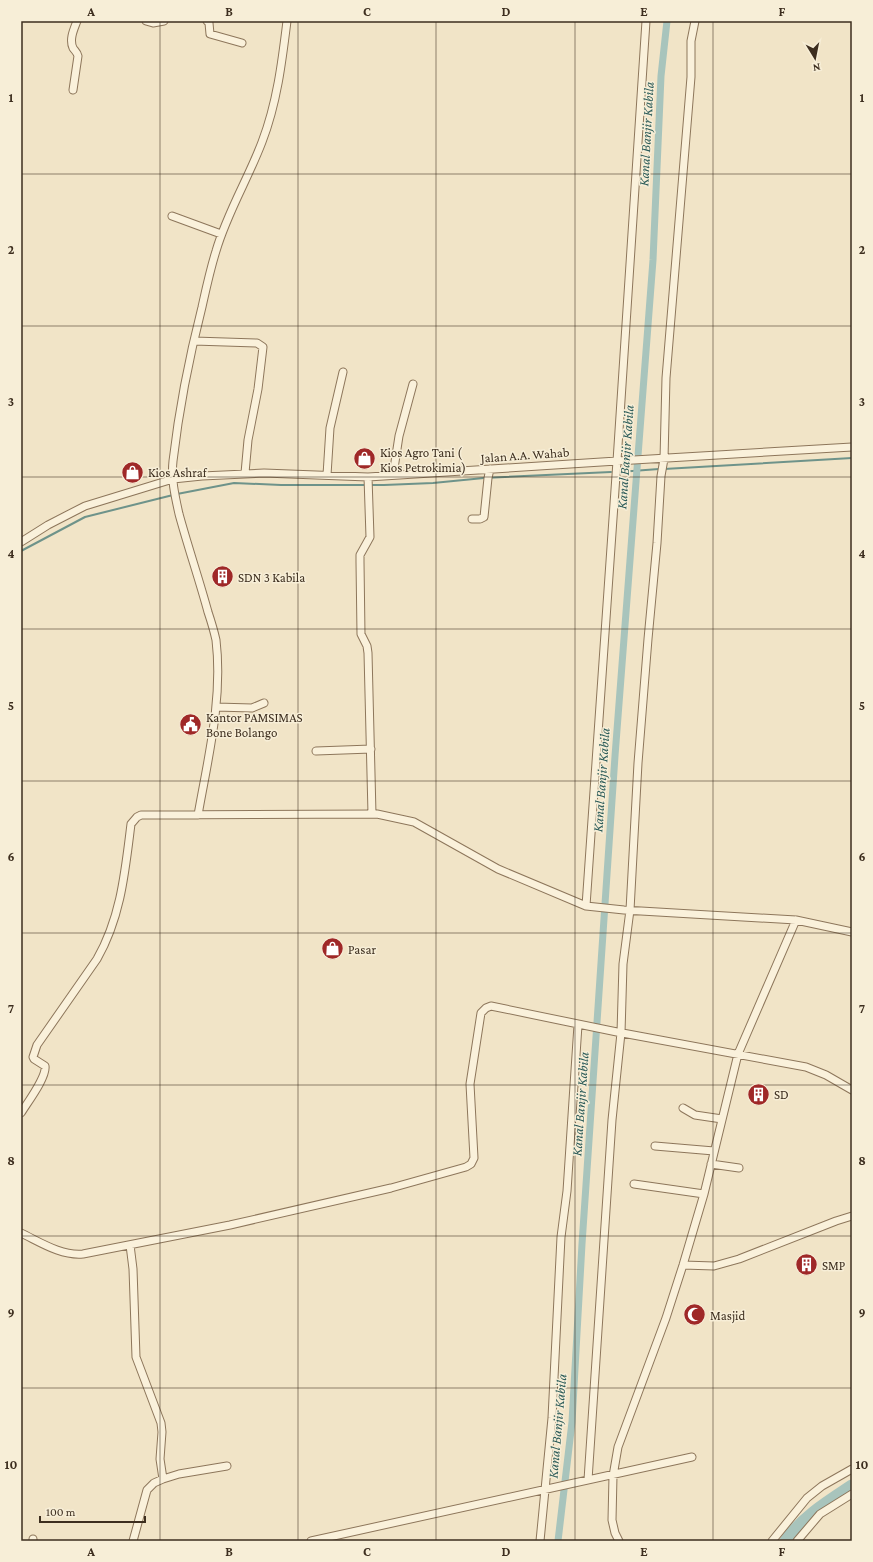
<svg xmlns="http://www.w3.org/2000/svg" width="873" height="1562" viewBox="0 0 873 1562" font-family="'Crimson Pro',serif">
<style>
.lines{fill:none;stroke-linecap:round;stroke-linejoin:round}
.stream{stroke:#6e938a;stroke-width:2}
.canal{stroke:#a8c4bc;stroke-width:7}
.river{stroke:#a8c4bc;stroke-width:13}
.street-casing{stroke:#8d765b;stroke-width:9}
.street{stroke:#faf1db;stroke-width:7}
.grid{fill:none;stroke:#3d2e1f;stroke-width:1;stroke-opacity:0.55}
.labels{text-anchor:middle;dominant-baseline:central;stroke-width:3;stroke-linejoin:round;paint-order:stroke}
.poi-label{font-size:13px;fill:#3d2e1f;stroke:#f7eed7;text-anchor:start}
.street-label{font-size:13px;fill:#3d2e1f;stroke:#f7eed7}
.water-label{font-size:14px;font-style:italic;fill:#2e5d5a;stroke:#f7eed7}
.neatline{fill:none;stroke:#3d2e1f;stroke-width:1.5}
.grid-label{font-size:13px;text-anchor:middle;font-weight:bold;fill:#3d2e1f}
</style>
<rect width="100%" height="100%" fill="#f1e4c7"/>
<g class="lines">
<path class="stream" d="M664,469L852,458
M619,472L659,469
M177,494L234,483L281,485H384L433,483L484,478L611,472
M21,551L85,517L173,495"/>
<path class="canal" d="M558,1541L572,1422L582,1244L615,756L653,260L661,76L667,21"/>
<path class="river" d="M786,1541C803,1517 828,1502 852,1486"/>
<defs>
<path id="street" d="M146,21L153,23L164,21
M207,21L209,23L210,34L242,43
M73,90L78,56C77,52 75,51 73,48C69,39 74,29 77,21
M172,216L221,234
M194,341L257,343L263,347L258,389L248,440L245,473
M327,475L330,428L343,372
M393,475L399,436L413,384
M368,477L370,537L360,555V562L361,634L367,646L368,653L372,814
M472,519H480L484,517L488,478L490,469
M21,542L48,525L85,506L173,479L202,476L264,473L368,477L617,461L852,447
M216,707L252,708L264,703
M316,751L371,749
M198,815C208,758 223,699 216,640C214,631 211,621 208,612C199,579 188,547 179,514C175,496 171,479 173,461C179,409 189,358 202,307C206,289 210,270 216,251C227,213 248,179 262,142C277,103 282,62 287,21
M586,906L617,461L646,21
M683,1108L695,1115L722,1119
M21,1113C27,1103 47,1077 45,1066L34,1059L33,1057L37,1045L97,959C121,917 125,872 131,824L137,817L141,815L377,814L414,822L498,869L586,906L624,910L796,920L852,932
M655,1146L714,1151
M711,1164L739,1168
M634,1184L704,1194
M21,1233C40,1242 61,1256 83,1254L230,1225L391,1188L466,1167L471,1164L474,1158L470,1084L481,1013L486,1008L491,1006L617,1032L806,1067L826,1075L852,1090
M130,1245L133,1269L136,1357L161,1423L162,1432L160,1459L163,1479L154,1483L147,1490L133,1541
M683,1265L714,1266L739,1259L836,1221L852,1216
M163,1479L179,1474L227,1466
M588,1480L612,1120L621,1033L623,964L630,910L638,763L648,639L657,543L661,476L664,459L666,378L691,77V41L695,21
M33,1539V1541
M311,1541L692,1457
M540,1541L552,1418L561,1237L567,1191L578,1025
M619,1541L615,1533L612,1520L613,1476L618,1447L666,1318L683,1265L704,1194L738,1054L796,920
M772,1541L807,1498L822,1486L852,1469
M797,1541L820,1514L852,1494"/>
</defs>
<use href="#street" class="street-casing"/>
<use href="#street" class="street"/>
</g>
<path class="grid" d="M160,21V1541M298,21V1541M436,21V1541M575,21V1541M713,21V1541M21,174H852M21,326H852M21,477H852M21,629H852M21,781H852M21,933H852M21,1085H852M21,1236H852M21,1388H852"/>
<defs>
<symbol id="shop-disc" viewBox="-11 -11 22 22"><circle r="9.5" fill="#9f2828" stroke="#f7eed7"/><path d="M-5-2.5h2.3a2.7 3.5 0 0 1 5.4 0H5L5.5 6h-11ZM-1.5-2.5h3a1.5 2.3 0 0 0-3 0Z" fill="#fff"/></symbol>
<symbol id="building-disc" viewBox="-11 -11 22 22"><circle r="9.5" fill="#9f2828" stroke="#f7eed7"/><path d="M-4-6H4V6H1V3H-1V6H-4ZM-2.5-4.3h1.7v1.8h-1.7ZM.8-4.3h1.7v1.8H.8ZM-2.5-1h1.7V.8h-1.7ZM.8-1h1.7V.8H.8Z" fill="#fff"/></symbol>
<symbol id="civic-disc" viewBox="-11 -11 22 22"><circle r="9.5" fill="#9f2828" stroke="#f7eed7"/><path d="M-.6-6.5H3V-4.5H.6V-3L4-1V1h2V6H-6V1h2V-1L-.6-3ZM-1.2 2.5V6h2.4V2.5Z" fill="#fff"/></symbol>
<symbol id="mosque-disc" viewBox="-11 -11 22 22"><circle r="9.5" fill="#9f2828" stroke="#f7eed7"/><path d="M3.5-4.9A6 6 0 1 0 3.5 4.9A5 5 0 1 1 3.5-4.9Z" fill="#fff"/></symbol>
</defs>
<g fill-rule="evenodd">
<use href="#shop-disc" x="352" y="446" width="25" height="25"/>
<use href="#shop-disc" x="120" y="460" width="25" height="25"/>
<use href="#building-disc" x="210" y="564" width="25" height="25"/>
<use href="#civic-disc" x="178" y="712" width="25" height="25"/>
<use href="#shop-disc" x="320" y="936" width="25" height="25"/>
<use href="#building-disc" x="746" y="1082" width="25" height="25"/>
<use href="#building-disc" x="794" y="1252" width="25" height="25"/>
<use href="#mosque-disc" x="682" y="1302" width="25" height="25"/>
</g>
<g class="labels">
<g class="poi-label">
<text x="380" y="452">Kios Agro Tani (<tspan x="380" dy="15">Kios Petrokimia)</tspan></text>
<text x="148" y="472">Kios Ashraf</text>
<text x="238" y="577">SDN 3 Kabila</text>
<text x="206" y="717">Kantor PAMSIMAS<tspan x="206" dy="15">Bone Bolango</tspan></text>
<text x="348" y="949">Pasar</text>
<text x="774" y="1094">SD</text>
<text x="822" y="1265">SMP</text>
<text x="710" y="1315">Masjid</text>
</g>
<g class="street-label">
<text transform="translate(525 455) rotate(-4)">Jalan A.A. Wahab</text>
</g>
<g class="water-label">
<text transform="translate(646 134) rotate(-87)">Kanal Banjir Kabila</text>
<text transform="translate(625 457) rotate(-86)">Kanal Banjir Kabila</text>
<text transform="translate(601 780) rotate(-86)">Kanal Banjir Kabila</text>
<text transform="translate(580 1104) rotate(-86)">Kanal Banjir Kabila</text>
<text transform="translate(557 1426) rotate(-85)">Kanal Banjir Kabila</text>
</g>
</g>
<rect width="873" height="1562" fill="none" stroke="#f7eed7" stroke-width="44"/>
<g transform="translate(815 58) rotate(170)" stroke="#f7eed7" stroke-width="3" paint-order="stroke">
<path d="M0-3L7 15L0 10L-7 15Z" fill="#3d2e1f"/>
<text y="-6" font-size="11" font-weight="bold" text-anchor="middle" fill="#3d2e1f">N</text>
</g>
<path d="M40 1516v6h105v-6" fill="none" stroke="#3d2e1f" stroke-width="2"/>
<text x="46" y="1516" font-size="12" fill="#3d2e1f" stroke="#f7eed7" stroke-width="3" paint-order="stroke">100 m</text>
<rect x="22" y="22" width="829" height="1518" class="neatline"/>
<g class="grid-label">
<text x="91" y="16">A</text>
<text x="229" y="16">B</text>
<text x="367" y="16">C</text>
<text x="506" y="16">D</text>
<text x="644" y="16">E</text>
<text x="782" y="16">F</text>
<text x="11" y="102">1</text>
<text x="862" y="102">1</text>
<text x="11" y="254">2</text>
<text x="862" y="254">2</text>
<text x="11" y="406">3</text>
<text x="862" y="406">3</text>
<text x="11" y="558">4</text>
<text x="862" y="558">4</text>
<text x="11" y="710">5</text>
<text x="862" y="710">5</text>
<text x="11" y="861">6</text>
<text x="862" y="861">6</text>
<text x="11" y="1013">7</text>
<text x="862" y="1013">7</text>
<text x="11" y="1165">8</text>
<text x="862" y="1165">8</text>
<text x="11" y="1317">9</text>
<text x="862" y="1317">9</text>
<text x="11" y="1469">10</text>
<text x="862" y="1469">10</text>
<text x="91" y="1556">A</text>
<text x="229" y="1556">B</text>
<text x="367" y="1556">C</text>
<text x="506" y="1556">D</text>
<text x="644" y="1556">E</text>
<text x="782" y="1556">F</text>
</g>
</svg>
